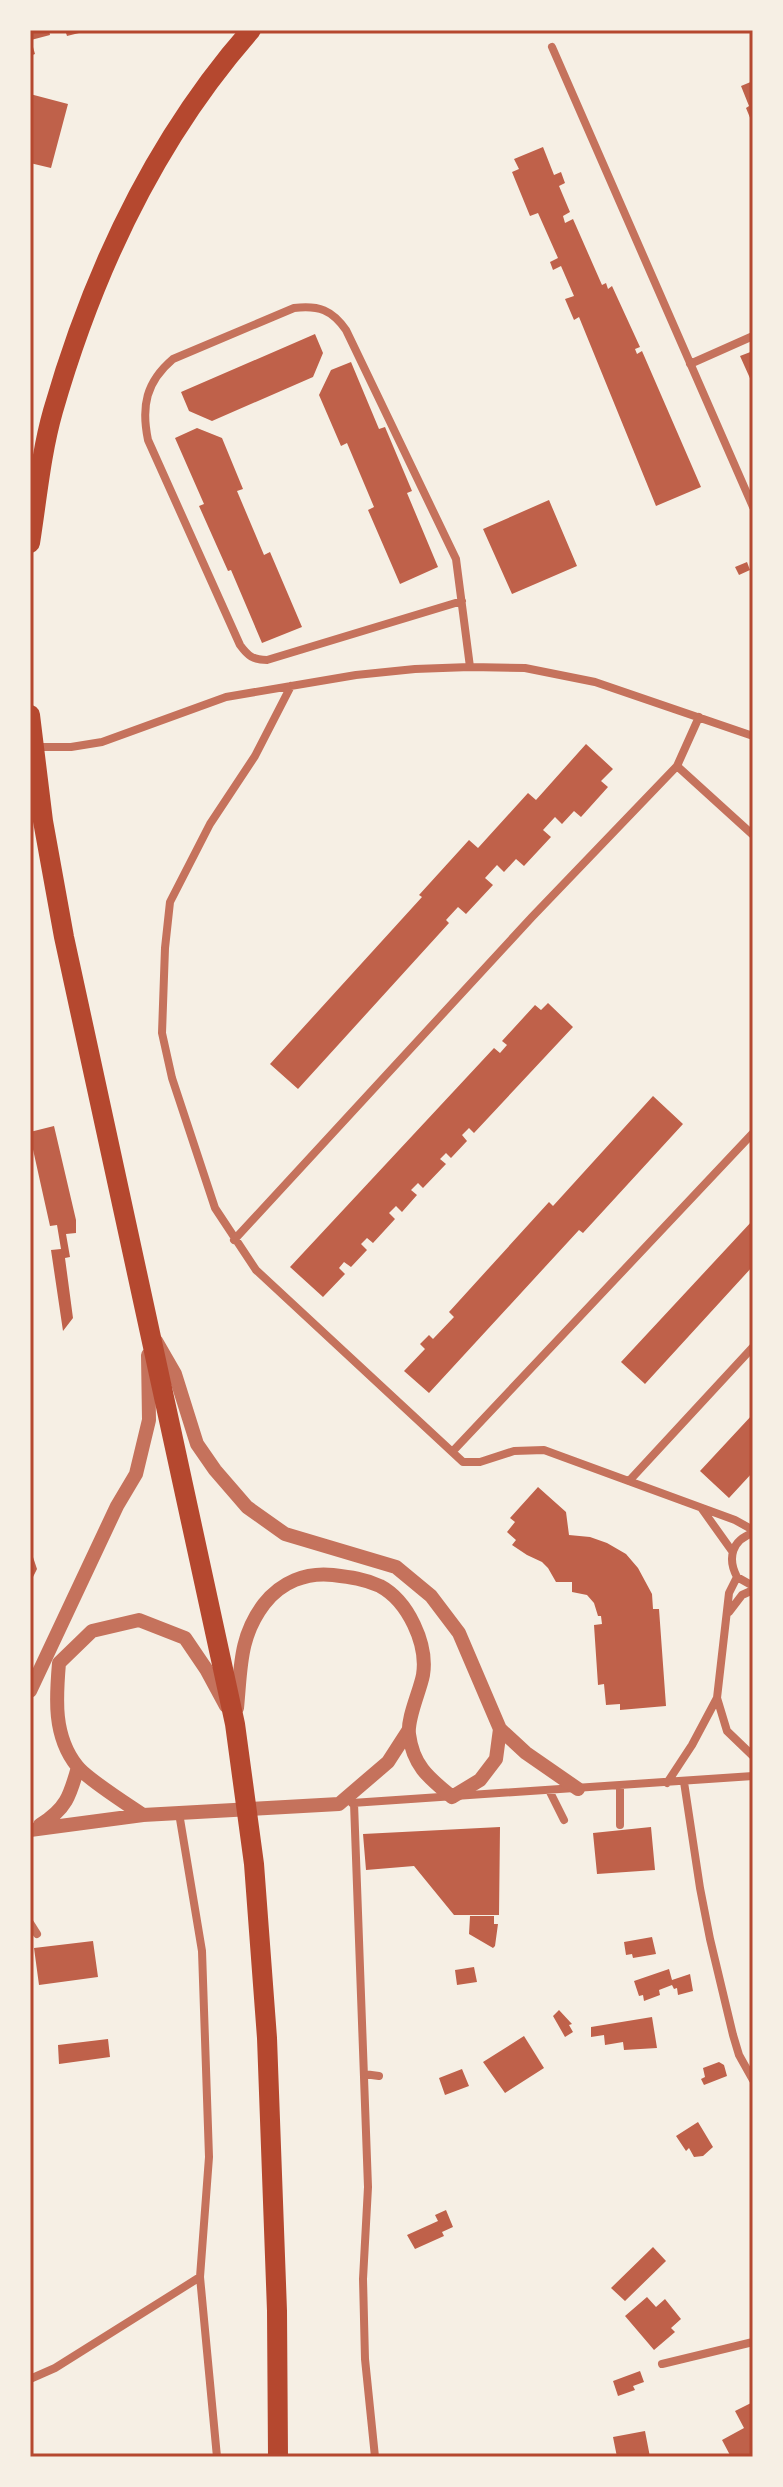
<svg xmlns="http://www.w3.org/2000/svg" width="783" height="2487" viewBox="0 0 783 2487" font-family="'Fira Sans Condensed',sans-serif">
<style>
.building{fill:#bf614a}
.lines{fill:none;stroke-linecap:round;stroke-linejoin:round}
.minor{stroke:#c5725c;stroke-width:8}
.tertiary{stroke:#c5725c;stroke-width:14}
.trunk{stroke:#b5482f;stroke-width:20}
.neatline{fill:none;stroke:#b5482f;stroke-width:3}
</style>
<rect width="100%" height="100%" fill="#f6efe4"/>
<path class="building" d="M30,30H49L50,35L31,40L35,54L30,56Z
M65,30H87V31L67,36Z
M753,81V125L746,108L749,106L741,86Z
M30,94L68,104L51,168L30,163Z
M543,147L554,175L561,172L565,183L559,186L570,212L563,216L565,223L573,219L602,285L606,283L608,289L612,286L640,347L635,349L637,354L642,351L701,487L656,506L579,317L574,320L565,299L574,296L561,266L553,270L550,262L558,258L538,213L530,216L512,172L519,169L514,159Z
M315,334L323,353L313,377L212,421L189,411L181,392Z
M753,351V385L740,356Z
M351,362L379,429L385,427L412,491L407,493L438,567L400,584L368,510L374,507L347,443L341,446L319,395L331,370Z
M197,428L222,438L243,489L237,491L264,555L270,552L302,627L262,643L231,570L228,571L199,506L204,504L175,438Z
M549,500L577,566L512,594L483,529Z
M747,562L750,570L739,575L735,567Z
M586,744L613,769L601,781L608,787L581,817L574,811L562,824L555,817L543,830L551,837L524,866L516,859L504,872L497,865L485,878L493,885L466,914L458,907L446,920L449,923L298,1089L270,1064L422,897L419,895L469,840L478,848L528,793L536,800Z
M548,1003L573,1027L474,1133L469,1128L462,1135L467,1141L451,1158L446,1153L440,1159L446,1164L423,1188L418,1183L411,1190L417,1195L402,1212L396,1206L389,1213L395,1219L373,1243L367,1238L361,1244L367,1250L351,1267L344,1262L339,1268L345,1274L323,1297L290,1267L494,1048L500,1053L507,1045L502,1041L535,1005L541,1010Z
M653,1096L683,1124L583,1233L579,1230L429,1393L404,1371L425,1349L420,1344L429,1335L433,1339L454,1317L449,1312L549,1202L553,1206Z
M54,1126L76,1220V1233L66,1234L70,1257L65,1258L73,1318L63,1331L51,1250L61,1249L57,1225L50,1226L30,1136V1132Z
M753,1220V1266L645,1384L621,1362Z
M753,1414V1472L729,1498L700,1471Z
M538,1487L566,1512L569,1535L590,1537L607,1543L626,1554L638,1568L652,1594L653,1609H659L666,1706L620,1710V1704L606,1705L604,1684L598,1685L594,1625L602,1624L601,1616H598L594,1603L587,1595L572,1592V1582H556L548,1568L542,1562L527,1555L512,1545L516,1540L507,1532L515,1522L510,1518Z
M30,1548L37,1569L30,1583Z
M500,1827L499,1915H454L414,1866L366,1870L363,1834Z
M651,1827L655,1870L597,1874L593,1833Z
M470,1916H494V1924H498L495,1946L493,1948L469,1934Z
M652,1937L656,1954L633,1958L632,1954L626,1955L624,1942Z
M93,1941L98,1977L39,1985L34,1948Z
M474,1967L477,1982L457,1985L455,1970Z
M669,1969L672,1980L690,1974L693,1991L678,1995L677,1988L674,1989L672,1985L659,1990L660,1995L644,2001L643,1995L639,1996L634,1981Z
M559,2010L572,2024L569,2025L573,2032L565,2037L553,2016Z
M652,2017L657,2048L624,2050L623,2042L605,2045L604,2035L591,2037V2027Z
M524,2036L544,2068L505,2093L483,2062Z
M108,2039L110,2057L59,2064L58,2045Z
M719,2062L724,2065L727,2076L704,2085L701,2079L705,2077L703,2068Z
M462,2069L469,2086L445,2095L439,2078Z
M698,2122L713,2147L703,2156L694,2157L689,2148L686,2151L676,2136Z
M446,2210L453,2227L442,2232L444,2236L415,2249L407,2235L438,2221L435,2215Z
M653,2247L666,2261L625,2301L611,2288Z
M647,2297L656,2307L665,2299L681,2319L671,2328L675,2332L654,2350L625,2316Z
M640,2371L644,2382L633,2386L635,2390L618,2396L613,2381Z
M753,2402V2455L731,2457L722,2440L744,2428L735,2411Z
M645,2431L650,2457H617L613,2437Z"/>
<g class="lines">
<path class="minor" d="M552,47L753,507
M690,364L753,336
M462,601L267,660C253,660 248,656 240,645L148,440C141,406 146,382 173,359L294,308C319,305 332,310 346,330L456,559L470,667
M291,686L255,756L210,824L170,902L165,948L162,1033L172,1078L215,1208L256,1270L463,1462H480L514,1451L544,1450L735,1520L753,1530
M35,747H71L102,742L226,697L356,675L415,669L470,667L525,668L595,682L753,736
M677,766L753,835
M234,1240L532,917L677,766L699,717
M453,1451L753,1133
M629,1481L753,1347
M702,1509L732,1551
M753,1533C732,1540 727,1558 737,1577L753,1586
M729,1612L742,1595L753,1590
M717,1698L727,1731L753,1756
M684,1782L700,1888L710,1939L733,2035L739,2055L753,2080
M667,1783L692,1745L717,1698L729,1593L737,1577
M620,1786V1825
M549,1790L564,1820
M352,1803L753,1776
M354,1803L368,2187L363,2279L365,2359L375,2457
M30,1923L37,1934
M364,2074L379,2076
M200,2277L217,2457
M662,2364L753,2342
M30,2379L55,2368L200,2277L209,2157L202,1951L179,1813"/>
<path class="tertiary" d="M156,1341L175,1374L197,1444L215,1470L247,1507L285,1534L396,1567L431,1596L459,1633L500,1729L526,1753L578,1789
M30,1691L117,1506L136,1474L149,1420L148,1355
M237,1708C241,1668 239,1637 264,1604C281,1582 306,1572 333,1575C350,1577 365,1579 380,1586C408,1601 428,1644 423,1675C420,1691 407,1718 409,1734C413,1766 429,1778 452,1797L480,1780L496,1759L500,1729
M143,1815C127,1804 87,1779 77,1766C53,1736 56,1698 59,1663L92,1631L139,1620L185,1638L206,1669L226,1706
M40,1825C66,1809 70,1796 78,1767
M30,1830L143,1815L339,1804L388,1762L408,1731"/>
<path class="trunk" d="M30,543C37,499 41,453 53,411C93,272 155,139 251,30
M30,715L43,821L64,937L235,1724L254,1864L267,2038L277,2311L278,2457"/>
</g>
<rect width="783" height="2487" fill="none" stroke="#f6efe4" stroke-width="64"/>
<rect x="32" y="32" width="719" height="2423" class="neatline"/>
</svg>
